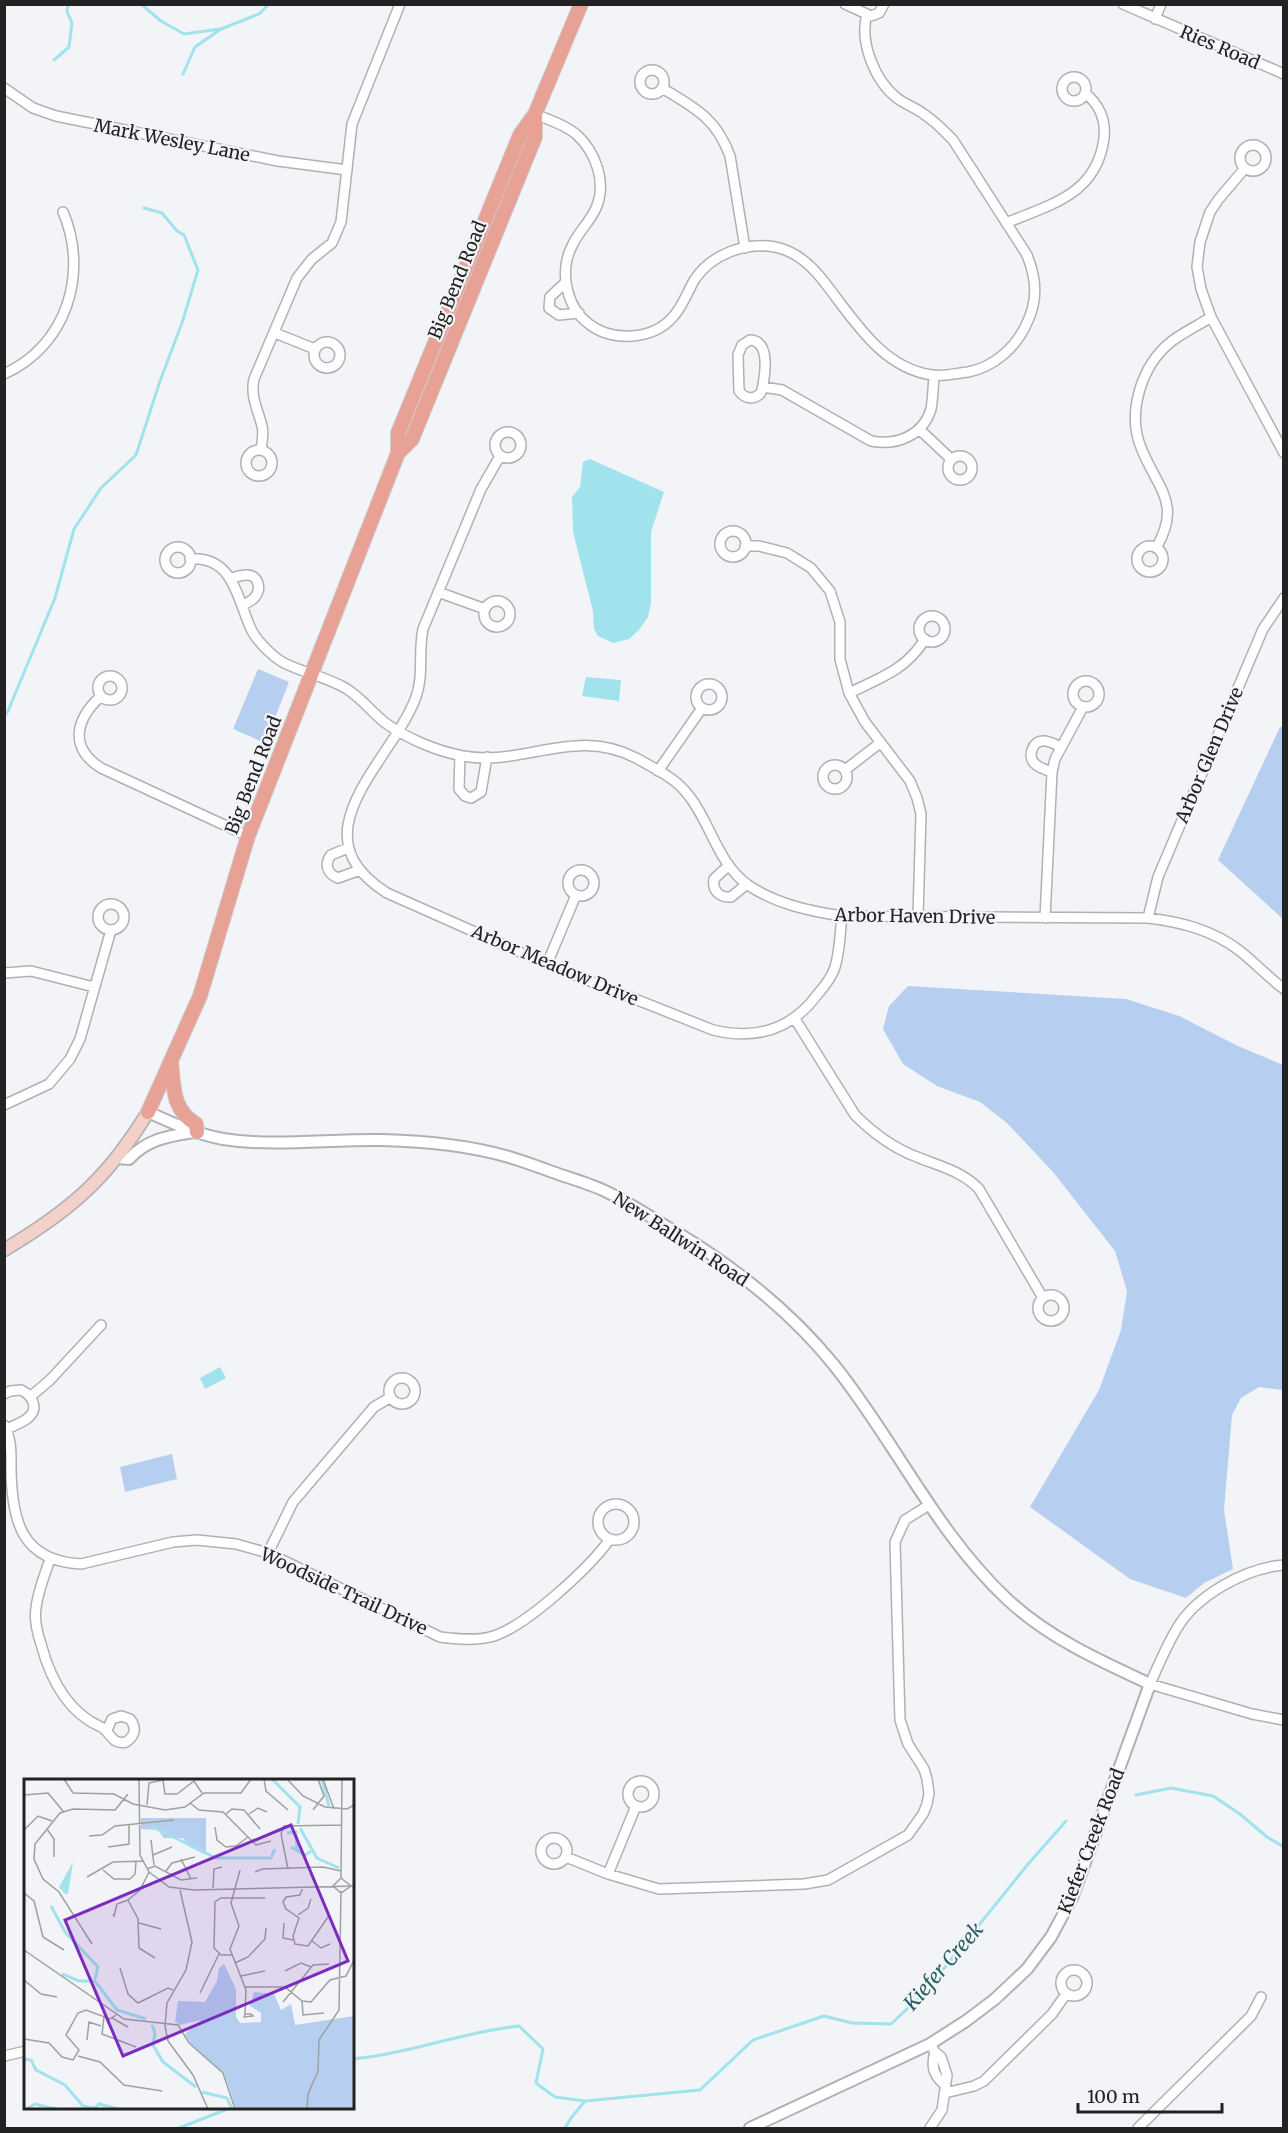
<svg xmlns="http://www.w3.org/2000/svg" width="1288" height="2133" viewBox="0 0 1288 2133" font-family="Merriweather,serif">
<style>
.green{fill:#b6cff0}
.water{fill:#a0e3ec}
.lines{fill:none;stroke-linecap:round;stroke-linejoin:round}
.stream{stroke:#a0e3ec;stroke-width:3}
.minor-casing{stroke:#afb1b3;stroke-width:12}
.tertiary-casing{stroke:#afb1b3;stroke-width:14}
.secondary-casing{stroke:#afb1b3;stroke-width:15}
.primary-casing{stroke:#cececf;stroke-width:16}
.minor{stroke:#fff;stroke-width:9}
.tertiary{stroke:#fff;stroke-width:10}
.secondary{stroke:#f3d0ca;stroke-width:12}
.primary{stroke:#e7a195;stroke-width:14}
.labels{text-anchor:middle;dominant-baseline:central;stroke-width:4.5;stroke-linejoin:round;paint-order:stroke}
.street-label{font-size:18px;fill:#222223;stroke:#f2f4f7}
.water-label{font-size:20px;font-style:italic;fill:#275f66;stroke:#f2f4f7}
.inset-river{fill:none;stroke:#a0e3ec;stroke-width:3}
.inset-road{fill:none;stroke:#9fa0a2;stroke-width:1.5}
.view{fill:#7b2cbf;fill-opacity:0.15;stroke:#7b2cbf;stroke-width:3}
.inset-edge{fill:none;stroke:#222223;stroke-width:3}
</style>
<rect width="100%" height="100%" fill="#f2f4f7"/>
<path class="green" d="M258,669L289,682L265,743L233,729Z
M1280,727H1284L1283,919L1218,860Z
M908,986L1126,999L1179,1016L1238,1046L1283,1065V1426L1282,1390L1259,1387L1241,1398L1232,1415L1224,1510L1233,1569L1204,1583L1186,1598L1130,1579L1030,1507L1099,1390L1121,1330L1127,1291L1115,1251L1053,1172L1007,1123L980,1102L937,1086L903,1064L883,1029L889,1006Z
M172,1454L177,1479L125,1492L120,1467Z"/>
<path class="water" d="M590,459L664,492L651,532V603L648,617L639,630L629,639L613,643L598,636L594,629L593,611L573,532L572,497L580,487L583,462Z
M586,677L621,680L619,701L582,696Z
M220,1367L226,1378L205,1389L200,1378Z"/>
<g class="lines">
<path class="stream" d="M141,4L161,21L184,34L220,29
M54,60L69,47L72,23L67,12L68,4
M183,74L195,47L221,29L259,14L269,4
M4,717L8,711L55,598L74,529L101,488L136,455L160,381L182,323L198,270L184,235L177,231L162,213L144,208
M1136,1795L1171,1788L1213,1796L1240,1814L1267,1837L1284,1847
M352,2059C409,2054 462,2032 519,2026L543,2049L536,2083L555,2097L585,2101
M179,2128L230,2108
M565,2128L571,2118L585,2101L700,2090L753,2040L824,2016L852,2023L891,2024L924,1993L1029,1863L1066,1821"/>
<defs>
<path id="minor" d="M845,4L871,16L879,13L884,4
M1123,4L1284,74
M1155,19L1161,4
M640 82a12 12 0 1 1 24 0a12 12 0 1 1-24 0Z
M1062 89a12 12 0 1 1 24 0a12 12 0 1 1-24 0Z
M4,88L33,108L56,116L278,161L347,170
M662,88C695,108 716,118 730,156L745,248
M535,114C549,120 564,124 576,134C596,152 607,183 596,208C590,222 578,232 572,246C559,271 566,307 589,324C612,342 652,340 672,318C683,307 687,292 695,279C712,254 745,242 775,247C796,251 813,267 825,283C854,320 882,368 932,375C944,377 957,373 968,372C994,367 1015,348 1026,325C1038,301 1037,280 1027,255L953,140C944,131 936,122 925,115C917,108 906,105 897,98C875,81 859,42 867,14
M1240 158a13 13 0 1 1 26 0a13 13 0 1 1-26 0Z
M1245,168L1218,200L1210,212L1200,242L1197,267L1201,289L1211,317L1284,453
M1006,223C1052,204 1097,194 1104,138C1106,120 1099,104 1085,93
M566,282L550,297L549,308L559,315L579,313
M275,333L315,349
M750,340C771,341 765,375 762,390L760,394C753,400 745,399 739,391L738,355L742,345Z
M314 355a13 13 0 1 1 26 0a13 13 0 1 1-26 0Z
M4,374C67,346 89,272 63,212
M763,387L782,390L871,441C896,446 923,436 931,409C933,398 933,387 934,376
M919,429L951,459
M495 445a13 13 0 1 1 26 0a13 13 0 1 1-26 0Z
M261,450C262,442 264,434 262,426C258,410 250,396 254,379L297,278L312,259L332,243L341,222L352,124L400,4
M246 463a13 13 0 1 1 26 0a13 13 0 1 1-26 0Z
M948 468a12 12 0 1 1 24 0a12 12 0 1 1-24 0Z
M500,456L481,489L423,629C418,652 424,675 416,697C392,762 293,834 387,893L547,964L713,1030C755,1040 791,1030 817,995C824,987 832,977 835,967C840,951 840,933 842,916
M720 544a13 13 0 1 1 26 0a13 13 0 1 1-26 0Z
M745,546H759L787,553L811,568L830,591L840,622V659L849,693L865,722L910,781L917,798L921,814L918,916
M1137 559a13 13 0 1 1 26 0a13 13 0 1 1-26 0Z
M165 560a13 13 0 1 1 26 0a13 13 0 1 1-26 0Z
M1156,548C1182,504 1158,489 1142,450C1126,414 1141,365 1172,341C1184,332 1199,325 1211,317
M190,559C235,556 237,601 252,631C258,642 273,657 284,663C304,673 327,677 347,689C361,698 371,711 384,722C406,738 436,751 463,756C524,767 575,726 636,758C652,767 673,777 685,791C710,819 716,862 748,885C776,904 809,911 842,916L1148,918C1181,922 1213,930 1240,951C1255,963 1268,977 1284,989
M231,578C236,577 241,575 246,575C258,574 262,588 255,597C252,601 247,603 242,605
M438,592L485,609
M484 614a13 13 0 1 1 26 0a13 13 0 1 1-26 0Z
M919 629a13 13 0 1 1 26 0a13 13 0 1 1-26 0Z
M98 688a12 12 0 1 1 24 0a12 12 0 1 1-24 0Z
M1073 694a13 13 0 1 1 26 0a13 13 0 1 1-26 0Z
M696 697a13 13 0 1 1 26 0a13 13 0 1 1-26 0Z
M849,693C880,678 906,670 925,639
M101,696C76,719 68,747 101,768L248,836
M460,755L459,789L465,796L471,798L481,792L487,757
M823 777a12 12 0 1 1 24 0a12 12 0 1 1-24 0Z
M845,770L880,743
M658,771L702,708
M1052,772C1046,770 1039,768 1034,763C1028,756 1032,741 1043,741C1048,740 1056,745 1061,747
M348,848L331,855C324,864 327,874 338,878L360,870
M729,865L714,879C712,890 719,898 731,897L747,884
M568 883a13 13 0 1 1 26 0a13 13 0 1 1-26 0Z
M98 917a13 13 0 1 1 26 0a13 13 0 1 1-26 0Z
M1045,918L1052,772L1055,759L1083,707
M1148,918L1158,877L1263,629L1284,598
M547,964L576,895
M4,973L31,971L94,987
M795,1019L855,1115C873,1133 893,1148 917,1157C939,1166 962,1171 979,1189L1043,1298
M4,1105L49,1084L70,1059L80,1039L111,930
M1038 1308a13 13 0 1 1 26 0a13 13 0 1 1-26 0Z
M389 1391a13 13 0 1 1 26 0a13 13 0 1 1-26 0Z
M4,1394L10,1391L21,1390C32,1395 39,1408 29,1417C23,1423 14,1425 7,1429
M30,1397L50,1380L101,1325
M4,1425C12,1439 11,1455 11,1470C12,1522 22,1561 81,1564L173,1542L197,1540L236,1544L268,1553L440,1637C456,1639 474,1641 490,1637C524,1629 590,1567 610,1539
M598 1522a18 18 0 1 1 36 0a18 18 0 1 1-36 0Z
M268,1553L293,1502L374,1407L391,1397
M50,1559C45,1574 38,1591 36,1608C34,1620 37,1632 41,1644C50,1678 67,1712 101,1727C111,1732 111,1745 126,1742C135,1736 137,1728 130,1719L121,1716L112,1719L107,1730
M1284,1565C1245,1568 1195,1596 1176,1630C1166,1647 1158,1666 1150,1684L1252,1714L1284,1720
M628 1794a13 13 0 1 1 26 0a13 13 0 1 1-26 0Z
M541 1851a13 13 0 1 1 26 0a13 13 0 1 1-26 0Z
M566,1857L608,1874L659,1889L804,1884L828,1880L908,1835L923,1814L927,1804L929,1793L927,1779L924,1769L908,1744L900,1720L895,1542L905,1520L929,1505
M608,1874L636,1806
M1061 1983a13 13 0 1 1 26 0a13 13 0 1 1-26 0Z
M930,2044L935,2052L941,2057L947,2075L942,2110L930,2128
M935,2052C931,2066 933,2075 944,2084
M4,2056L26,2051
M945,2093L974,2086L984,2081L1052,2014L1066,1994
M1138,2128L1251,2016L1261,1997"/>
<path id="tertiary" d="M148,1112C172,1123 196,1134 223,1139C275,1147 329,1139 382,1140C424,1141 468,1145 509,1157C526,1162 544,1169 561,1175C576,1180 593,1185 607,1192C632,1204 656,1221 681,1235C738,1270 792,1313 834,1365C895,1441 936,1533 1008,1600C1049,1638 1100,1661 1150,1684L1072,1898L1051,1937L1027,1969L995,1999L966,2021L930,2044L750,2128
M118,1158L129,1159C147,1139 169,1136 194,1132"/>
<path id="secondary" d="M4,1250C71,1210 108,1178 148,1112"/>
<path id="primary" d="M398,453L412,439L535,137V114
M171,1062C174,1087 172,1110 196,1124L197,1132
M148,1112L200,996L248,836L398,453V433L520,135L535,114L581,4"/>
</defs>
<use href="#minor" class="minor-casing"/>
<use href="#tertiary" class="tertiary-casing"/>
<use href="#secondary" class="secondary-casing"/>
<use href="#primary" class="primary-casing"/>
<use href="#minor" class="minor"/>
<use href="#tertiary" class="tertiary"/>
<use href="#secondary" class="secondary"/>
<use href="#primary" class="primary"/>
</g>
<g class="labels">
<g class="street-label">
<text transform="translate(1220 47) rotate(23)">Ries Road</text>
<text transform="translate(172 140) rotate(11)">Mark Wesley Lane</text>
<text transform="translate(457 280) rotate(-68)">Big Bend Road</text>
<text transform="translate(1209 755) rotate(-67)">Arbor Glen Drive</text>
<text transform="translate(253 775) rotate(-69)">Big Bend Road</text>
<text transform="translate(915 916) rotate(1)">Arbor Haven Drive</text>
<text transform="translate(555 965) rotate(23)">Arbor Meadow Drive</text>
<text transform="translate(681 1239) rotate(33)">New Ballwin Road</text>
<text transform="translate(344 1591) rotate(25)">Woodside Trail Drive</text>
<text transform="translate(1091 1841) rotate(-69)">Kiefer Creek Road</text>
</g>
<g class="water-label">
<text transform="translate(943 1966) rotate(-49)">Kiefer Creek</text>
</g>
</g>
<g transform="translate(24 1779)">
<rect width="330" height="330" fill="#f2f4f7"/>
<path d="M117,39H182V76L164,67L159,59H140L134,51L117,50ZM200,185L212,210V238L216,244L237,243V234L226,227L230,213L250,215L257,231L267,225L271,246L330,237V330H212L200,294L166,264L161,255L177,241L156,246L151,243L154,222L181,223L193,202L195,189Z" fill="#b6cff0"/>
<path d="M49,83L44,115H41L35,108Z" fill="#a0e3ec"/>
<path class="inset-river" d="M248,0L276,28L274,45M298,1L305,27M127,47L192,79H247L251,70M276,49L293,79L315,89M263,54L272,53L273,70M267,68L281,76L287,72M27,127L41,153L74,188L71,200M38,195L55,202H71L93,231L122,240M128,246L131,254L129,266L139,283L172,308M0,280L7,281L12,291L41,306L59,327L71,329L75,325L94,330M178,313L203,319L208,330M3,330L11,325L32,330"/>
<path class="inset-road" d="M40,0L49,14L90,15L109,25L141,31L161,28L180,14H217L227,0M115,0L116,76L125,93L145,108L170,111L330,107M240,0L242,12L264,31M263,0L279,17L301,28L323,30L330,26M299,0L310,30M139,1L141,15H153L170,2L178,14M0,16L24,14L39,32M166,24L175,31L199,33L232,66L247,62M123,26L125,4L143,0M289,31L300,17L294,0M202,35L208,30L220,31L236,50M225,35L234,29L243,33M191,48L193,61L202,68L212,67L224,58M23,50L30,60V78M0,51L14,37L28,42M65,57L78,56L91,47L150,41M127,61L130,86M84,68L105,65V46M129,76L148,68M157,80L167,100M123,90L131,87L157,101L173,99M264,90L257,55L260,47L318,46M79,91L90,100H106L111,95L112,83M216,91L207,124L215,147L206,170L222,211L221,235M142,92L148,84L171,78M125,93L116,111L104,121L114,140L115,169L131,179M231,93L238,90L299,88L317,92M63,98L89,83L119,82M317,99L318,0M317,99L327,107L317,114L309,107ZM279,108L276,116L262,118L259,123L262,130L275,139L269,157L271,165L284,167L304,138M189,109L190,90L198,88M156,111L168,163L162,191L143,224L141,247L144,262L169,296L184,330M0,114L10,122L19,158L40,171M89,135L90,137L93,125L104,121M274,136L284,129L287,120M115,144L137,150M260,144L259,159L269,161M288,162L297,169L306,165M68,165L35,113L19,100L10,80L11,65L36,34L49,30L91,31L104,15M0,171L100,240L154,246L165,264L199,294L211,330M208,176H197L190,169L191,123L197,119H241M211,184L224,178L241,160L242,149M96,189L104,215L114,224L144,209L149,211M261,192L277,184L287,188M217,197L241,192M0,201L17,215L33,218M221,208H261L278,222L287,223L306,201L322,197L330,181M176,214L195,175M278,222L279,236L300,234M259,223L289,186L305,185M221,235H227L229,237L220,238ZM80,238L78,255L112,268M88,239L104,248M0,260L25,264L38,278L49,281L55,271L42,256L54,234L62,231L86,240L92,236M63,261L65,243L77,247M54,277L76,283L100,306L138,312M283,330L284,315L294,292L295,261L315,231L317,112"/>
<path class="view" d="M267,46L324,182L99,277L41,141Z"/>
<rect width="330" height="330" class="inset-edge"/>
</g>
<rect width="1288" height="2133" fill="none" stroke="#222223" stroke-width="12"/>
<path d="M1078 2103v9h144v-9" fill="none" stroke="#222223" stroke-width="3"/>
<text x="1087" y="2103" font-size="18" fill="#222223" stroke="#f2f4f7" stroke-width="4.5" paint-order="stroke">100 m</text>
</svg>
